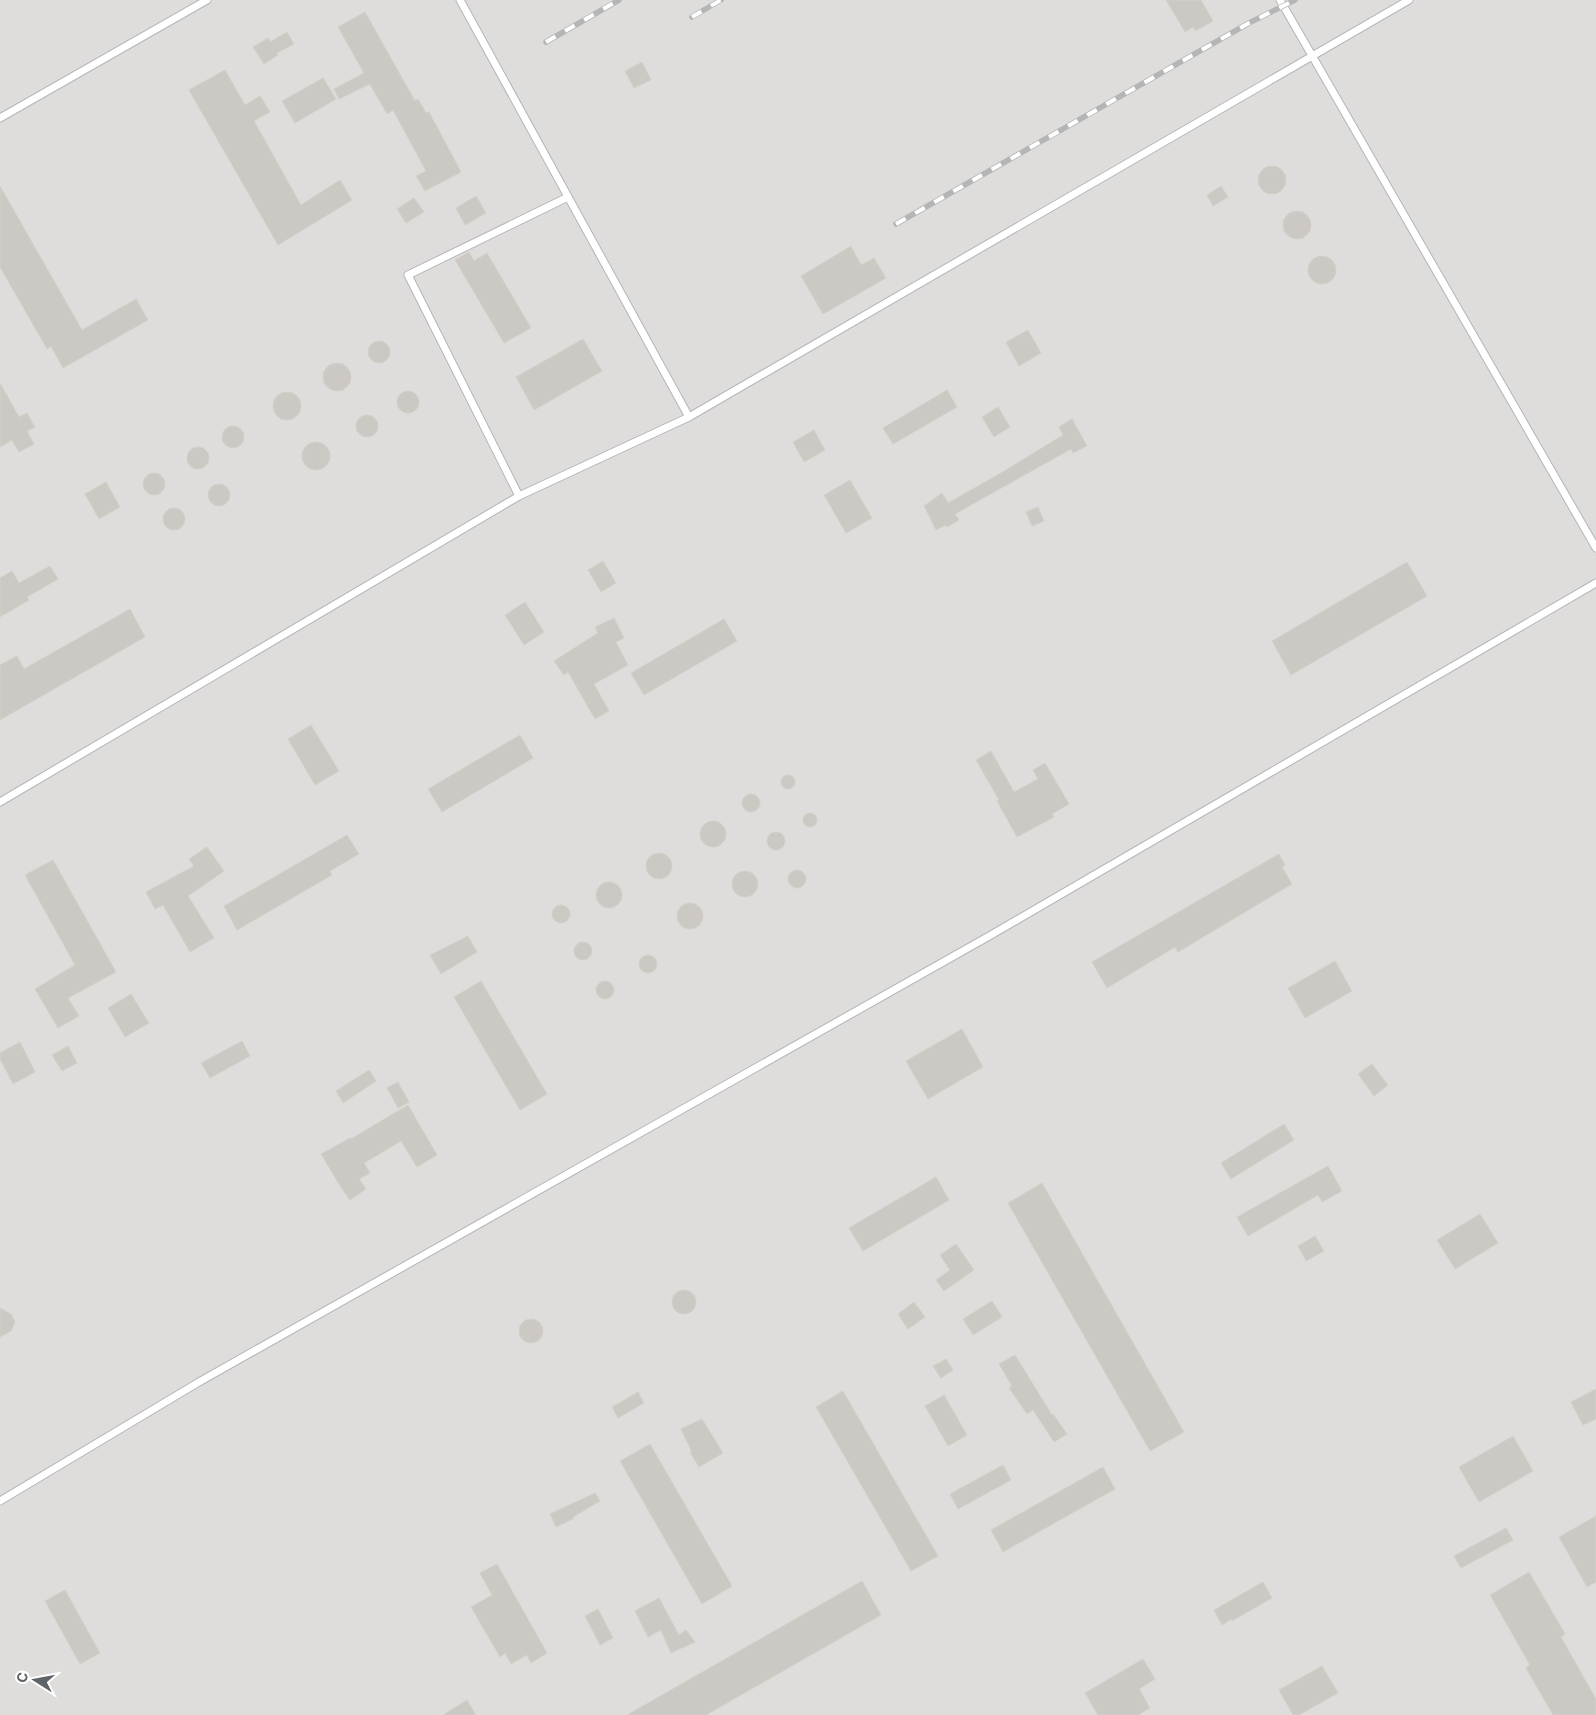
<svg xmlns="http://www.w3.org/2000/svg" width="1596" height="1715" viewBox="0 0 1596 1715" font-family="Inter,sans-serif">
<style>
.industrial{fill:#dfdddb}
.building{fill:#ccc9c5;stroke:#d4d0c7}
.lines{fill:none;stroke-linecap:round;stroke-linejoin:round}
.service-casing{stroke:#b4b5b9;stroke-width:9}
.service{stroke:#fff;stroke-width:7}
.rail-casing{stroke:#b4b5b5;stroke-width:5.5}
.rail{stroke:#fff;stroke-width:4;stroke-dasharray:11;stroke-linecap:butt}
</style>
<rect width="100%" height="100%" fill="#f0eee9"/>
<path class="industrial" d="M0,0H1596V1715H0Z"/>
<path class="building" d="M1166,0H1201L1213,21L1195,31L1193,27L1185,32Z
M365,12L415,101L418,99L426,113L429,112L461,172L425,191L416,176L426,171L393,110L387,114L370,84L339,99L334,89L364,73L338,27Z
M287,32L294,44L277,53L278,55L264,64L253,47L268,38L270,42Z
M642,62L651,80L634,88L625,71Z
M225,70L245,105L260,96L270,112L254,121L301,205L340,180L352,200L278,245L189,90Z
M323,78L336,99L295,123L282,101Z
M1258 180a14 14 0 1 1 28 0a14 14 0 1 1-28 0Z
M0,186L82,330L136,299L148,320L63,368L51,346L47,349L0,267Z
M1221,186L1228,197L1213,206L1207,195Z
M476,196L486,213L465,225L456,208Z
M414,198L424,212L406,223L397,209Z
M1283 225a14 14 0 1 1 28 0a14 14 0 1 1-28 0Z
M851,246L861,265L874,258L886,278L823,314L801,276Z
M469,252L474,261L487,253L531,328L504,343L455,260Z
M1308 270a14 14 0 1 1 28 0a14 14 0 1 1-28 0Z
M1028,330L1041,353L1019,366L1006,342Z
M583,339L602,371L534,410L516,377Z
M368 352a11 11 0 1 1 22 0a11 11 0 1 1-22 0Z
M323 377a14 14 0 1 1 28 0a14 14 0 1 1-28 0Z
M0,383L19,417L27,413L35,427L27,431L34,444L19,452L12,440L0,447Z
M947,390L957,407L893,444L883,428Z
M397 402a11 11 0 1 1 22 0a11 11 0 1 1-22 0Z
M273 406a14 14 0 1 1 28 0a14 14 0 1 1-28 0Z
M998,407L1010,427L994,437L982,417Z
M356 426a11 11 0 1 1 22 0a11 11 0 1 1-22 0Z
M1072,419L1087,446L1073,453L1071,449L955,514L959,520L947,527L946,525L936,530L924,506L942,493L948,503L1001,473L1063,435L1059,427Z
M222 437a11 11 0 1 1 22 0a11 11 0 1 1-22 0Z
M814,430L825,450L804,462L793,442Z
M302 456a14 14 0 1 1 28 0a14 14 0 1 1-28 0Z
M187 458a11 11 0 1 1 22 0a11 11 0 1 1-22 0Z
M143 484a11 11 0 1 1 22 0a11 11 0 1 1-22 0Z
M850,480L872,518L846,533L824,495Z
M106,482L120,507L99,519L85,494Z
M208 495a11 11 0 1 1 22 0a11 11 0 1 1-22 0Z
M1038,507L1044,521L1032,526L1026,512Z
M163 519a11 11 0 1 1 22 0a11 11 0 1 1-22 0Z
M603,561L616,583L601,592L588,570Z
M1407,562L1427,596L1291,675L1272,641Z
M50,566L58,579L27,597L29,600L0,617V578L12,571L19,583Z
M525,602L544,632L524,645L505,615Z
M130,609L145,637L0,720V665L17,656L24,669Z
M614,618L624,638L616,642L628,665L594,684L609,711L595,719L568,672L564,675L554,661L598,633L595,627Z
M724,619L737,641L644,695L631,673Z
M311,725L339,771L315,785L288,739Z
M520,735L533,758L442,812L428,789Z
M991,751L1014,792L1038,779L1033,770L1045,763L1069,804L1052,814L1054,817L1017,837L997,801L999,800L976,760Z
M781 782a7 7 0 1 1 14 0a7 7 0 1 1-14 0Z
M742 803a9 9 0 1 1 18 0a9 9 0 1 1-18 0Z
M803 820a7 7 0 1 1 14 0a7 7 0 1 1-14 0Z
M700 834a13 13 0 1 1 26 0a13 13 0 1 1-26 0Z
M767 841a9 9 0 1 1 18 0a9 9 0 1 1-18 0Z
M347,835L359,854L330,871L332,875L237,930L224,906Z
M207,847L224,871L188,896L214,938L190,952L163,905L155,909L146,892L194,866L189,859Z
M646 866a13 13 0 1 1 26 0a13 13 0 1 1-26 0Z
M1279,854L1285,865L1282,867L1292,884L1178,952L1175,947L1107,988L1092,962Z
M53,860L116,972L68,998L79,1016L58,1028L35,989L75,965L25,875Z
M788 879a9 9 0 1 1 18 0a9 9 0 1 1-18 0Z
M732 884a13 13 0 1 1 26 0a13 13 0 1 1-26 0Z
M596 895a13 13 0 1 1 26 0a13 13 0 1 1-26 0Z
M677 916a13 13 0 1 1 26 0a13 13 0 1 1-26 0Z
M552 914a9 9 0 1 1 18 0a9 9 0 1 1-18 0Z
M468,936L477,952L441,974L430,955Z
M574 951a9 9 0 1 1 18 0a9 9 0 1 1-18 0Z
M639 964a9 9 0 1 1 18 0a9 9 0 1 1-18 0Z
M1335,961L1352,991L1305,1018L1288,988Z
M596 990a9 9 0 1 1 18 0a9 9 0 1 1-18 0Z
M481,981L547,1094L520,1110L454,997Z
M131,994L149,1023L125,1037L108,1008Z
M962,1029L983,1067L928,1099L906,1061Z
M242,1041L250,1056L210,1078L201,1063Z
M20,1042L35,1072L13,1084L0,1059V1053Z
M68,1046L77,1063L62,1071L52,1055Z
M1372,1064L1388,1085L1374,1096L1358,1074Z
M369,1070L376,1081L343,1103L336,1091Z
M398,1082L409,1102L398,1108L387,1088Z
M408,1105L437,1155L417,1167L401,1141L364,1163L370,1173L359,1179L366,1189L350,1200L342,1189L321,1154L350,1138L351,1139Z
M1284,1124L1294,1140L1231,1179L1221,1163Z
M1328,1166L1342,1191L1322,1202L1318,1195L1248,1236L1237,1217Z
M936,1177L949,1200L863,1251L849,1228Z
M1042,1183L1184,1432L1150,1451L1008,1203Z
M1480,1214L1498,1243L1455,1269L1437,1240Z
M1315,1236L1324,1251L1306,1261L1298,1246Z
M956,1244L974,1270L944,1291L936,1280L950,1270L940,1255Z
M672 1302a12 12 0 1 1 24 0a12 12 0 1 1-24 0Z
M992,1301L1002,1317L973,1335L963,1319Z
M914,1302L925,1317L908,1329L898,1314Z
M0,1308L11,1314L15,1322L11,1331L0,1337Z
M519 1331a12 12 0 1 1 24 0a12 12 0 1 1-24 0Z
M1015,1355L1052,1415L1053,1414L1067,1434L1054,1442L1033,1410L1027,1414L1009,1388L1012,1386L999,1364Z
M946,1359L953,1370L941,1378L933,1366Z
M1596,1389V1419L1583,1425L1571,1402Z
M843,1391L938,1556L911,1571L816,1407Z
M638,1392L644,1403L618,1418L612,1407Z
M944,1395L967,1435L948,1446L925,1406Z
M702,1419L723,1453L699,1467L690,1452H692L681,1429Z
M1513,1436L1533,1471L1479,1502L1459,1467Z
M650,1444L732,1586L702,1604L620,1461Z
M1003,1465L1011,1480L958,1509L950,1494Z
M1103,1467L1115,1489L1003,1552L991,1530Z
M595,1493L600,1501L573,1517V1519L556,1527L550,1514Z
M1596,1516V1582L1587,1587L1559,1537Z
M1506,1528L1513,1540L1461,1568L1454,1556Z
M497,1564L547,1653L531,1663L527,1655L511,1664L505,1653L500,1657L471,1607L492,1595L480,1573Z
M1529,1572L1565,1634L1561,1637L1596,1699V1715H1553L1526,1668L1530,1665L1490,1595Z
M862,1581L881,1615L706,1715H627Z
M1263,1582L1272,1598L1232,1621L1231,1619L1222,1625L1214,1610Z
M65,1590L100,1653L80,1664L45,1601Z
M659,1598L679,1635L686,1630L695,1642L671,1653L661,1630L648,1637L635,1611Z
M598,1609L613,1638L600,1645L585,1616Z
M1143,1659L1155,1679L1139,1689L1150,1708L1138,1715H1098L1085,1693Z
M1322,1666L1338,1693L1299,1715H1293L1279,1690Z
M467,1700L476,1715H443Z"/>
<g class="lines">
<defs>
<path id="service" d="M460,0L689,417
M1280,0L1596,548
M0,118L207,0
M519,496L408,275L568,197
M0,802L519,496L689,417L1409,0
M0,1501L199,1382L991,935L1596,583"/>
</defs>
<use href="#service" class="service-casing"/>
<use href="#service" class="service"/>
<defs>
<path id="rail" d="M692,17L721,0
M546,42L619,0
M896,224L1249,23L1295,0"/>
</defs>
<use href="#rail" class="rail-casing"/>
<use href="#rail" class="rail"/>
</g>
<g transform="translate(35 1680) rotate(281)" stroke="#ffffff" stroke-width="4" paint-order="stroke">
<path d="M0-4L9 19L0 12L-9 19Z" fill="#606367"/>
<text y="-8" font-size="14" font-weight="bold" text-anchor="middle" fill="#606367">С</text>
</g>
</svg>
